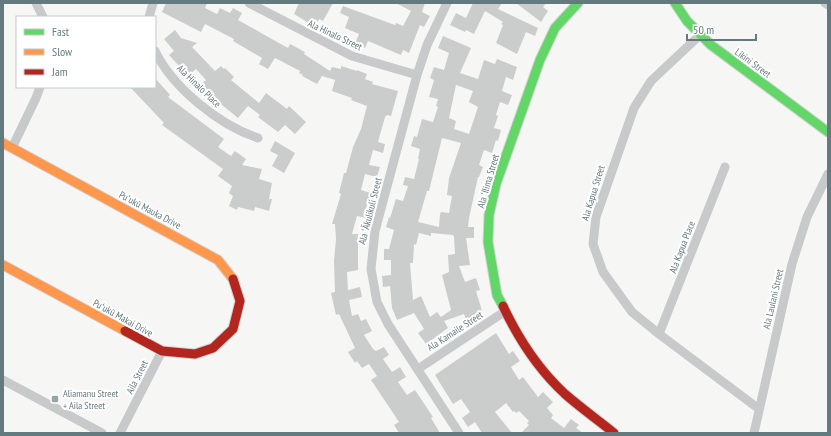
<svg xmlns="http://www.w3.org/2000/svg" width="831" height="436" viewBox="0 0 831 436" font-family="'PT Sans Narrow',sans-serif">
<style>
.building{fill:#cbcdcd;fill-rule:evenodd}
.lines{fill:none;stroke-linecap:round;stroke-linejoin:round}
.fast-casing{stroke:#d1d2d2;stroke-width:11}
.slow-casing{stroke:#d1d2d2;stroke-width:11}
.jam-casing{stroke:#d1d2d2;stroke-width:11}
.street{stroke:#c7c9ca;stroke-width:9}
.fast{stroke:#63d668;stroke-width:9}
.slow{stroke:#ff974d;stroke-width:9}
.jam{stroke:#b3261e;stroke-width:9}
.poi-dot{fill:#96a5a8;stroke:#fff;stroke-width:1.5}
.labels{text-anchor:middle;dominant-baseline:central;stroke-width:4;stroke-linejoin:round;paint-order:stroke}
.street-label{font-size:10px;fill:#637a7f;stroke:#fff}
.poi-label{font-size:10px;fill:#637a7f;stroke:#fff;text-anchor:start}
</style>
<rect width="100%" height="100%" fill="#f6f6f5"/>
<path class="building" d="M166,3H207L205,8L217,14L220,8L230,13L233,8L242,13L238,20L288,48L290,44L305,52L304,54L330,71L332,67L341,69V66L357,71V70L367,74L365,79L373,82L372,84L398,91L391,116L387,115L385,117L378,142L385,144L383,153L373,150L369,165L380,167L377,177L365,174L361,190L371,193L366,208H369L366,218L357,216L352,234H358V270L347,272L348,290L360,287L362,297L349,300L352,316L358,314L361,321L366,319L372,331L364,335L373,349L376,351L384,347L389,355L383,359L392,372L400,367L406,377L398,382L407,395L415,390L433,417L431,418L440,433H399L394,425L399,422L371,380L377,376L369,364L362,368L357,361L355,363L348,352L355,348L339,314L336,315L331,293L335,292L334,261L336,239L335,224H332L341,194L339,193L344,173H346L353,147L361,129L367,106L351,100L352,98L332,91L335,80L322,76L317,84L302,76L303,75L299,73L300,71L275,58L268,69L259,64L262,58L233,41L234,39L205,24L201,32L162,12Z
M299,3H333L323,21L319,19L315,27L294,14Z
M396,3H425L422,12L430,16L424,27L420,25L409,53L403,50L401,55L368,41L365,48L355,44L359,34L345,28L349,17L340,13L343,6L395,25L396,23L403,26L411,11Z
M473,3H502L498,9L538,28L535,36L526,32L517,54L496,43L503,25L501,24L503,22L485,11L474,34L466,30L465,32L450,25L456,13L466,18Z
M516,3H546L543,7L548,11L541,22Z
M175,30L181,38L197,43L192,47L215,71L221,66L224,69L225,68L234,77L231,80L259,103L266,93L287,109L289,106L306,122L295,134L285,125L278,132L258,117L260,115L248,106L238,118L216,100L214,102L198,87L206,80L196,69L188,76L169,55L174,51L164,39Z
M443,36L471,48L460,73L478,79L484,60L495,64L497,59L517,67L513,80L506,77L502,91L512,95L508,105L500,102L496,115L498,116L494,128L501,130L498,141L496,140L492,153L484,150L479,165L483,167L479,177H478L469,218L468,227H474V238H466L470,265L459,266L465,282L476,278L480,290L476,291L483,314L466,319L464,314L444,321L448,328L426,344L418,333L424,329L414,313L397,320L392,308L390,286L383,287L382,276L391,275V260H384V249H389L394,230L386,227L389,217L390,218L396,199L403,201L408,186L403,185L405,177L414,179L419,159H418L420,149L411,146L414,136L417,137L422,119L433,122L438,107L436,106L438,99L429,97L434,80L430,78L434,67L444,70L449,53L438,48ZM456,85L473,91L469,102L478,107L469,134L454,129L456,121L449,118ZM442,138L461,143L449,178L447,195L452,196L449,213L441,212L440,214L439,227L418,222L427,191H429ZM419,233L431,236V233L453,235L454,237L455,254L448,255L449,272L442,275L451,310L441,317L437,312L430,317L421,296L413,300L410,263H413L414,244L416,245Z
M155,78L170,95L168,97L224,139L218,147L231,156L235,151L246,159L242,165L262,169L259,179L272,183L269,199H272L269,211L255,207L254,211L238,207L237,210L229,206L233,196L229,193L232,186L218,176L223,169L162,125L164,123L130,87H155Z
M275,141L295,153L284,173L272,166L278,155L270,151Z
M496,333L509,354L513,351L520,361L511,367L519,380L523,377L538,397L543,392L553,402L547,408L553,415L551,418L564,428L571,419L579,425L576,428L583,433H521L529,425L527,423L529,421L519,411L516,413L514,411L513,412L506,403L495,412L512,433H482L475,422L468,427L462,418L470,412L461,399L453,404L435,375Z"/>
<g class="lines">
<defs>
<path id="fast" d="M675,3L687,21L711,45L828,132
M503,306L497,295L488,242L489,215L496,184L540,60L555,28L578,3"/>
<path id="slow" d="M3,143L218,260L233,279
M3,265L125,331"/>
<path id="jam" d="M503,306C518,338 540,371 565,394C581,408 598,420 614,433
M125,331L162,351L195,354L213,348L233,329L240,301L233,279"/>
</defs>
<use href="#fast" class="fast-casing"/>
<use href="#slow" class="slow-casing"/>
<use href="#jam" class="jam-casing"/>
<path class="street" d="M36,3L43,17
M249,3L352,56L417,75
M447,3L427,45L417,75L375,231L371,269L377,302L388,324L459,433
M825,3L828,5
M149,17L153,3
M700,35L651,81L634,108L596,217L593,244L603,272L632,312L659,334L759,409
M155,51C173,88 219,125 258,138
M12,148L36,98L40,87
M659,334L725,167
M418,369L504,312
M3,380L102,433
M120,433L162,351
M754,433L792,264L807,217L828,174"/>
<use href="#fast" class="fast"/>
<use href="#slow" class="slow"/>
<use href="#jam" class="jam"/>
</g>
<rect class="poi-dot" x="51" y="395" width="8" height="8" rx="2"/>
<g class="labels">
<g class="street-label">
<text transform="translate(335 35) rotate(25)">Ala Hinalo Street</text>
<text transform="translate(753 63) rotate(36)">Likini Street</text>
<text transform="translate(199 86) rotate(44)">Ala Hinalo Place</text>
<text transform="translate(488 181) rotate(-74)">Ala ʻIlima Street</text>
<text transform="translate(593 193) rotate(-73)">Ala Kapua Street</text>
<text transform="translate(150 210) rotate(28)">Puʻukū Mauka Drive</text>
<text transform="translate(370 211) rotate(-76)">Ala ʻĀkulikuli Street</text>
<text transform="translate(682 247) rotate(-69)">Ala Kapua Place</text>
<text transform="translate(773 299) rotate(-77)">Ala Laulani Street</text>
<text transform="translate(123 318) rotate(29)">Puʻukū Makai Drive</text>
<text transform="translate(455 331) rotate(-33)">Ala Kamaile Street</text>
<text transform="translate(137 377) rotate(-63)">Aila Street</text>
</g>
<g class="poi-label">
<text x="63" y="393">Aliamanu Street<tspan x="63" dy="12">+ Aila Street</tspan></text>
</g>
</g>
<rect width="831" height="436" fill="none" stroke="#637a7f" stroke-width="8"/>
<rect x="16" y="16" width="140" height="72" fill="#ffffff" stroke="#c1cacc"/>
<rect x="24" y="29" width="20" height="6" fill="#63d668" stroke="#c1cacc"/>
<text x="52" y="36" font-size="12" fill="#637a7f">Fast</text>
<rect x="24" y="49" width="20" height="6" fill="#ff974d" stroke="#c1cacc"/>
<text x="52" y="56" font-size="12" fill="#637a7f">Slow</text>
<rect x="24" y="69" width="20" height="6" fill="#b3261e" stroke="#c1cacc"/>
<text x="52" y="76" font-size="12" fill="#637a7f">Jam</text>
<path d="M687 34v6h69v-6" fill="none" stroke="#637a7f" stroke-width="2"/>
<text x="693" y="34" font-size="12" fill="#637a7f" stroke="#ffffff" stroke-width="3" paint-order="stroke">50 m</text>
</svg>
